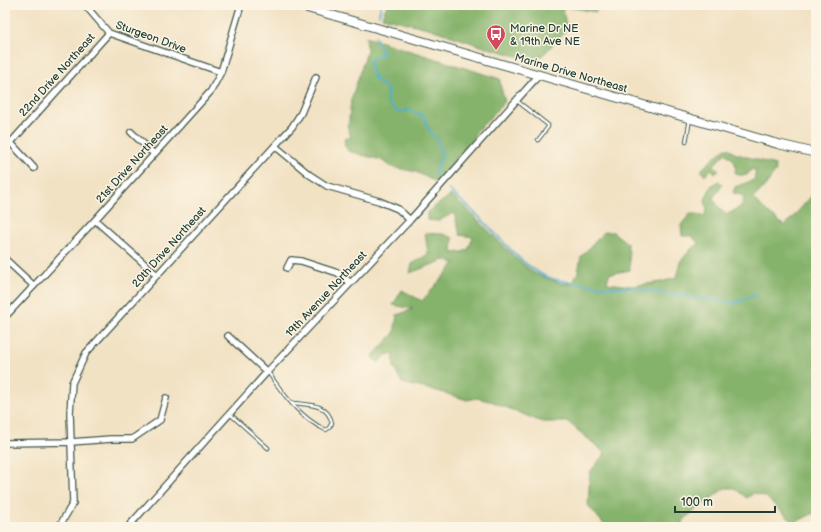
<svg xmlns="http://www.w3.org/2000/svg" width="821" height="532" viewBox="0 0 821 532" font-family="'Balsamiq Sans',sans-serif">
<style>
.forest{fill:#86b36c;stroke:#527850}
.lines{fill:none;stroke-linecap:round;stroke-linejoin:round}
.stream{stroke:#4eafcd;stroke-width:2}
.service-casing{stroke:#3f564a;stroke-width:4.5}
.minor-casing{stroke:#3f564a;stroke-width:8}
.secondary-casing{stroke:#3f564a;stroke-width:10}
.service{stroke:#fff;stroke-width:2.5}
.minor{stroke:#fff;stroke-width:5.5}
.secondary{stroke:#fff;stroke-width:8}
.labels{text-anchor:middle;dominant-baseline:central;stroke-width:3;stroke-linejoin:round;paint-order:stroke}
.poi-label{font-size:11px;fill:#1f3d34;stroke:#fcf5e5;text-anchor:start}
.street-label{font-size:11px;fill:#1f3d34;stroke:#fcf5e5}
</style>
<rect width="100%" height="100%" fill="#fcf5e5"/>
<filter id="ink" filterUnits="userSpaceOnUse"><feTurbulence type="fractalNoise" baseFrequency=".025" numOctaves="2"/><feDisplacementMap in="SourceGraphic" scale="8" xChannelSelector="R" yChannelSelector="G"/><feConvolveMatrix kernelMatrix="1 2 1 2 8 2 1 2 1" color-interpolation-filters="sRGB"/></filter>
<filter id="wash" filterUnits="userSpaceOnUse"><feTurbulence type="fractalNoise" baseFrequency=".012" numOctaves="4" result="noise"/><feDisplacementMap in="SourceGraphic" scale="16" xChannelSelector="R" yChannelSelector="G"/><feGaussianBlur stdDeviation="0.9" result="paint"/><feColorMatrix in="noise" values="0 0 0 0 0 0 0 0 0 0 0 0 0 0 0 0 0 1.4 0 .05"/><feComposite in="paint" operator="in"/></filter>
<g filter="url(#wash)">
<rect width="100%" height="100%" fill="#f2e2c4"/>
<path class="forest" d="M387,5H601L596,12L562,6L567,29L546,52L535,61L481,46L428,28L382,17Z
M366,37L500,79V84L505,102L496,111L483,125L475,133L467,153L438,183L416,172L392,167L381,160L348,151L345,145L344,138H351L348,129L351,100L367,51Z
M725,148L730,149L734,153L775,165L776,171L765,186L753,199L771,215L785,226L816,191V512L794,523L766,497L754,493L747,498L734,488H725L685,518L680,527H606L588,505L590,472L605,453L568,422H542L493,402L477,398L467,400L441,392L402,383L394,367L393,353L384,356L378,363L372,357L394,333L397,315L413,309L393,305L402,290L422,301L455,263L444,260L410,273L412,264L428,254L425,233L443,234L453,238L452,253L462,252L468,250L473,237L460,235L454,213L438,221L427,220V212L451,195L467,209L519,261L534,273L560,283L571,284L578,272L581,257L604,232H613L627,243L629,253L630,270L609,274L607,283L632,286L660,282L676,278L680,262L691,249L699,244L692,236H682L681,225L690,214H697L704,216L707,210L705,200L711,186L719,181L722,185L713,198L718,206L726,215L742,206L744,196L733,193L735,187L754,180L756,171L752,169L747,175H738L735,173C737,162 734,160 725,153L714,165L719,171L715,173L711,169L705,176L701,170Z"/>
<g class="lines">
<path class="stream" d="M379,15L381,5
M375,36L383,54L374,56L370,62L373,77L388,90C385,102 388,105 398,112L409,110L425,117L427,127L438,141L442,155L435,172L440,181
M449,190C461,201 474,211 485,223C506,244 527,273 557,280C573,283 591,285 608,287C617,287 628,286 635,289L735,303L756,295"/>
</g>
</g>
<g filter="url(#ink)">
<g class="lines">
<defs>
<path id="service" d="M517,101L548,125V127L538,140
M686,142L690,119
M268,372C283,394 301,419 326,430L329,428L332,423C327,403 310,405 293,403
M230,414L268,448
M773,526L775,527"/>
<path id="minor" d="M85,5L109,33L221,72
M131,132L154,154
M11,143L34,168
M275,146L310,175L327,186L379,201L398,209L410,220
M5,149L109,33
M95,220L157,275
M5,259L34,286
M287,268L291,260L301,261L338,273L351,283
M5,317L95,220L211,91L221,72L241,5
M228,336L267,372
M5,443L71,442L111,439H132L160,420L166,398
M59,527L73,503L70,413L72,383L86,353L292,127L301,113L316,77
M128,527L267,372L410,220L539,75"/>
<path id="secondary" d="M297,5L778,144L816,153"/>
</defs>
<use href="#service" class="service-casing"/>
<use href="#minor" class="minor-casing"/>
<use href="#secondary" class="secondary-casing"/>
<use href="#service" class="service"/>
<use href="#minor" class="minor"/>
<use href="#secondary" class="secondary"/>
</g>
</g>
<defs>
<symbol id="bus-pin" viewBox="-11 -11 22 30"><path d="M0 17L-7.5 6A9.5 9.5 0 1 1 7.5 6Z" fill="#d1495b" stroke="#fcf5e5"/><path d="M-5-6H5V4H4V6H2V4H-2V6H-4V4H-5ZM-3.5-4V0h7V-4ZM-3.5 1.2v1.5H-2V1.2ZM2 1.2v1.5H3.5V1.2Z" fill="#fff"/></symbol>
</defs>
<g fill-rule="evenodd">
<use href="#bus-pin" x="485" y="23" width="22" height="30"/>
</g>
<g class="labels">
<g class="poi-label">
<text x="510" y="28">Marine Dr NE<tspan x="510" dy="13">&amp; 19th Ave NE</tspan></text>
</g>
<g class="street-label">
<text transform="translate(151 37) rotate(20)">Sturgeon Drive</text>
<text transform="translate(571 73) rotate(16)">Marine Drive Northeast</text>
<text transform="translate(57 75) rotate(-48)">22nd Drive Northeast</text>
<text transform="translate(132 164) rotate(-48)">21st Drive Northeast</text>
<text transform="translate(169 247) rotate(-48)">20th Drive Northeast</text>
<text transform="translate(326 294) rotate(-47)">19th Avenue Northeast</text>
</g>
</g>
<rect width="821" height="532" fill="none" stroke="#fcf5e5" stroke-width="20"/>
<path d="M675 506v6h100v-6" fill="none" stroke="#1f3d34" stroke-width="2"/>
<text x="681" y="506" font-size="12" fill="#1f3d34" stroke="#fcf5e5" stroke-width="3" paint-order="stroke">100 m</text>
</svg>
